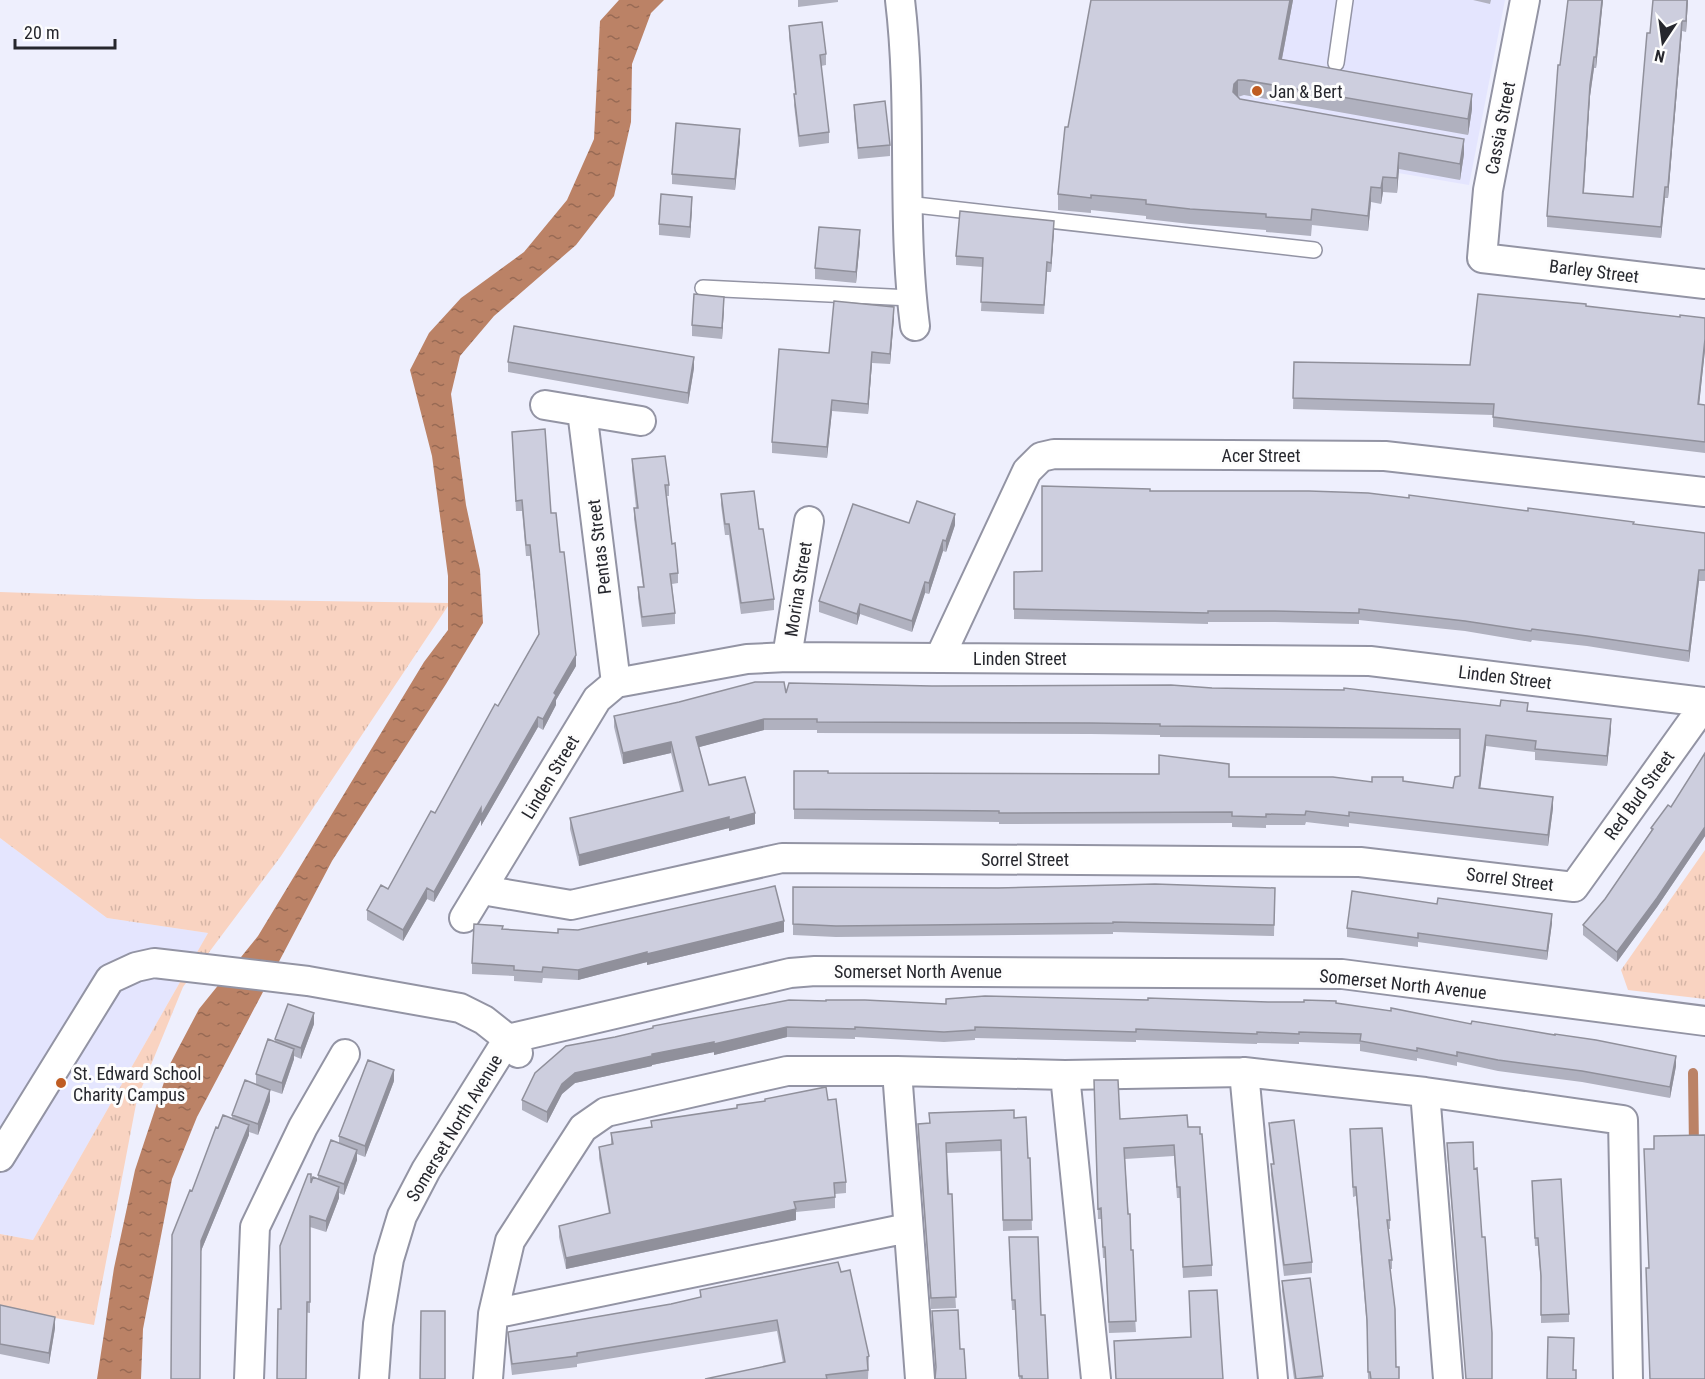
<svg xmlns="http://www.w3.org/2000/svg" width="1705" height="1379" viewBox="0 0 1705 1379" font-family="'Roboto Condensed',sans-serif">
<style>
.built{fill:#e4e5fe}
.grass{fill:url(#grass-tufts)}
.water{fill:url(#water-ripples)}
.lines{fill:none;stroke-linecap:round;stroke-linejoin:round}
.stream{stroke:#bb8266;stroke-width:10}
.lane-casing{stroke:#9394a4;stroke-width:18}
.street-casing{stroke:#9394a4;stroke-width:32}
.lane{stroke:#fff;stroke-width:15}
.street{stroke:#fff;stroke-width:28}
.wall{fill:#b0b1bf}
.shaded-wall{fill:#90909b}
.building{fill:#cdcede;stroke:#90909b;stroke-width:1.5}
.poi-dot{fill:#bf5c22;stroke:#fdfdfd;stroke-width:2}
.labels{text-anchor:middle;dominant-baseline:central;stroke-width:6;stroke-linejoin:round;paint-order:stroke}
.poi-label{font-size:18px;fill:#26272d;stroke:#fdfdfd;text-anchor:start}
.street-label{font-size:18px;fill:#26272d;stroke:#fdfdfd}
</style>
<defs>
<pattern id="grass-tufts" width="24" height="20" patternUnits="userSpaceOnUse" patternTransform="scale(1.5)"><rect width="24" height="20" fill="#f9d3c1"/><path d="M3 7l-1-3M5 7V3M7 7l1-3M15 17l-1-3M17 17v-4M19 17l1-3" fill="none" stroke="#d5b5a6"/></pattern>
<pattern id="water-ripples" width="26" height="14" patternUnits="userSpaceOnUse" patternTransform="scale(1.5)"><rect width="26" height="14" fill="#bb8266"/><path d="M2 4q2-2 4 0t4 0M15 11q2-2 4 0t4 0" fill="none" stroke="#986a54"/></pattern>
</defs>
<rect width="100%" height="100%" fill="#eeeffd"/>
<path class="built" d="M1094,0H1505L1469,185L1073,118Z
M0,838L107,918L208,933L33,1240L0,1234Z"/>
<path class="grass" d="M0,592L198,599L450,603L281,856L183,987L137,1099L94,1325L0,1308V1234L33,1240L208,933L107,918L0,838Z
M1705,850V999L1628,990L1621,970Z"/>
<path class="water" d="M619,0H664L651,13L632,64L631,122L614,196L576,245L494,316L460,356L451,394L466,505L480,570L483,623L446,684L332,861L197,1117L172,1179L143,1329L141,1379H97L114,1268L135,1170L170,1064L199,1009L258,936L424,662L448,630V576L432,456L410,370L429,333L461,298L524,252L567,200L594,139L600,21Z"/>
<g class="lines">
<path class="stream" d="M1693,1073L1694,1148"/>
<defs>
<path id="lane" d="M1336,63L1345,0
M907,204L1314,250
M703,288L911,298"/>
<path id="street" d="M900,0C913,108 901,218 915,326
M1525,0L1488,190L1482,258L1705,284
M545,405L641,421
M582,411L616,683
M787,657L809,521
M940,657L1027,471L1041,457L1054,454L1385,456L1705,492
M482,890L571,905L782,858L1360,862L1574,887L1705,704
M464,918L597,699L616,683L747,659L787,657L1370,661L1705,702
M897,1071L920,1379
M1244,1072L1273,1379
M1065,1075L1096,1379
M1425,1092L1448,1379
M0,1157L110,979L136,967L154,963L308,981L460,1008L484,1020L508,1039L518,1053
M493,1314L908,1228
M249,1379L255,1227L303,1127L345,1054
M374,1379L378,1324L389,1259L402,1216L426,1170L508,1039L790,973L815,971L1342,974L1705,1021
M488,1379L493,1314L510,1241L583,1128L606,1112L787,1071H897L1065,1075L1244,1072L1425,1092L1623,1120L1628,1379"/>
</defs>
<use href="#lane" class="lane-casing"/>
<use href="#street" class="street-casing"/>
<use href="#lane" class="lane"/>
<use href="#street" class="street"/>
</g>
<path class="wall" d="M798,0H838V2L798,7Z
M1091,0H1293L1282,59L1472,109L1468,135L1244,95L1238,97L1240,99L1464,154L1460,180L1399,169L1397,193L1383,192L1381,204L1371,202L1368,231L1312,225L1311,236L1266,232V230L1190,224L1146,219V216L1091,210V213L1058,210V194L1068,127Z
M1473,0H1491L1490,4Z
M1568,0H1603L1596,68H1594L1590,96L1584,193L1633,197L1650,33L1688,0L1686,32L1682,31L1668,198H1665L1661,238L1547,227V216L1560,65Z
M789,26L826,54V65L821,66L829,132V143L799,147L794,105L795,94L789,37Z
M854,105L890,145V156L858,159L854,115Z
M740,140L735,190L672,184V174Z
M692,208L690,238L659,235V224Z
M1054,230L1051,272H1047L1044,314L981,311L983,267L956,265V256Z
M860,241L856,283L815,279V268Z
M1586,306L1680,317L1705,318V350L1699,404L1705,405V453L1493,427V415L1293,409L1294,362L1470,365Z
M724,308L722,339L692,336V325Z
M894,318L890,364L872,363L868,414L832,411L827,458L772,453V442L829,353Z
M508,362L694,368L688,404L508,372Z
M512,432L551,513L560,552L576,666L556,700V705L543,730L538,727L481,826V820L434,902L427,899L403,941L367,920V910L388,889L435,813L498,706L539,635L530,556H526L522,511H516Z
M632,459L669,485V496H667L672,544L678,573V583L672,584L675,613V624L642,627L638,598V587H643L634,519V508H636L632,470Z
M1150,491L1409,498L1528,511L1705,533V581H1699L1689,662L1587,646L1532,640L1531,642L1465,631L1359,620V624L1275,622H1208V624L1014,619V572L1042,571Z
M721,494L774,599V610L741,614L729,535H725L721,505Z
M909,523L955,525L946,552L943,551L929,594L925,593L912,632L860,614L857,625L819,612V601Z
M786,693L1528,711L1611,730L1607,766L1535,760V752L1486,746L1480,788L1553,808L1548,846L1349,823V827L1306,822L1305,825H1266V828L1232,827V823L999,824V822L794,819V771L828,773L1229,777L1372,782L1403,781L1453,788L1460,776V739L1160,737V735L1091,734L817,733V730H764L699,747L709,785L755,824L729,831V828L579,866L570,829V818L681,792L671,753L623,764L614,727V716Z
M1705,753V836L1657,907L1617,962L1583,935V925L1605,899L1651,831V828L1671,807Z
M793,887L1275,888L1274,936L1113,932V934L836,937L793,935Z
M1552,923L1547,960L1418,942V947L1347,937V928Z
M503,930L558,933L578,930L784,932L647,965V962L578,980L543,978L542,983L514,981V976L472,974V963Z
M1148,1000L1336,1003L1676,1066L1670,1098L1582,1082L1498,1071L1457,1062V1066L1417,1058V1061L1360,1051V1044L1299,1042V1044L1257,1043V1044L1136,1040V1042L975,1038V1040L944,1042L855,1037V1039L787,1037L714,1055V1052L652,1065V1066L575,1083L562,1094L547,1123L522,1110V1100L615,1037L826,1001L946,1004Z
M314,1024L301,1059L294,1056V1059L282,1094L270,1090V1101L258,1135L249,1132V1135L201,1251L192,1191L218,1128L232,1119V1115L256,1084V1074L275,1042V1039Z
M1094,1080L1120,1119L1188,1127L1212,1265V1276L1183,1278L1180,1198H1177L1174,1156L1125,1159L1136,1332L1109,1333L1105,1258H1103L1101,1219H1098Z
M394,1081L365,1157L357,1154V1160L344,1195L339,1193V1198L326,1232L310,1227V1313L281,1309L311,1183L318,1179V1175L339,1143V1136Z
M828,1100L846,1182V1193L835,1194V1208L796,1212V1220L566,1269L559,1237V1226L609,1214L599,1158V1147L611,1145V1133L651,1127V1121Z
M929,1113L1014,1118L1028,1158H1030L1032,1230L1003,1231L1001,1151L947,1153L956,1308L931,1309L918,1135V1124L929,1123Z
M1269,1123L1312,1262V1273L1284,1276L1271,1175V1164H1273L1269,1134Z
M1350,1129L1390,1220V1229H1388L1392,1260V1269H1390L1396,1367L1399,1379H1368L1367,1329L1356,1196L1353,1197Z
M1447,1143L1474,1169L1466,1379L1447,1152Z
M1532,1181L1569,1314V1322L1541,1323V1284L1538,1246H1535Z
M1009,1248L1041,1315L1048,1379H1019L1015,1310H1012Z
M841,1272L869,1356L868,1379H705L783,1363L777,1331L577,1364V1367L512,1375L508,1342V1332L671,1304L700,1297V1290Z
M1282,1281L1323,1376V1379H1294L1282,1291Z
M0,1305L55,1328L49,1364L0,1354Z
M932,1311L960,1349L936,1371L932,1322Z"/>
<path class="shaded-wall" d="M1290,0H1293L1279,74V59Z
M1602,0H1603L1596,68V57Z
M1687,0H1688L1686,32V21Z
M1682,21V31L1668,198V187Z
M1594,57V68L1590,96L1583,204L1590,85Z
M1238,80V96L1234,99L1233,92L1234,84Z
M1472,94V109L1468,135V119Z
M740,129V140L735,190V179Z
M1464,139V154L1460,180V164Z
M1399,153V169L1397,193V178Z
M1383,177V192L1381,204V188Z
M1371,187V202L1368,231V216Z
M1665,187V198L1661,238V227Z
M692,197V208L690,238V227Z
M1054,221V230L1051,272V263Z
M860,230V241L856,283V272Z
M724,297V308L722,339V328Z
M894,307V318L890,364V354Z
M1705,339V350L1698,415V404Z
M872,352V363L868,414V404Z
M694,357V368L688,404V393Z
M832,400V411L827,458V447Z
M955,514V525L946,552V541Z
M943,540V551L929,594V583Z
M1699,570V581L1689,662V651Z
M925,582V593L912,632V621Z
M860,604V614L857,625V614Z
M576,655V666L556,700V705L543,730V719L554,693Z
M538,717V727L481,826V820L434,902V892L481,808Z
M764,719V730L696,748V737Z
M1611,719V730L1607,766V756Z
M1486,735V746L1479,798V788Z
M671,742V753L623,764V753Z
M1553,797V808L1548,846V835Z
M755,813V824L729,831V820Z
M729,817V828L579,866V855Z
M1705,827V836L1657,907L1617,962V952Z
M427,888V899L403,941V930Z
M1552,914V923L1547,960V951Z
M784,921V932L647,965V954Z
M647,952V962L578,980V970Z
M314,1013V1024L301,1059V1048Z
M787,1027V1037L714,1055V1044Z
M714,1042V1052L652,1065V1066L575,1083L562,1094L547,1123V1112L562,1084L575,1073L652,1054Z
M294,1049V1059L282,1094V1083Z
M1676,1056V1066L1670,1098V1087Z
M394,1070V1081L365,1157V1146Z
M270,1090V1101L258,1135V1124Z
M249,1125V1135L201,1251V1241Z
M357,1150V1160L344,1195V1184Z
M339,1187V1198L326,1232V1221Z
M796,1209V1220L566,1269V1258Z
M55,1317V1328L49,1364V1353Z"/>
<path class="building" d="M1091,0H1290L1279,59L1472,94L1468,119L1244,80H1238L1234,84L1233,92L1240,99L1464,139L1460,164L1399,153L1397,178L1383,177L1381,188L1371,187L1368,216L1312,209L1311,220L1266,217V214L1190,209L1146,204V200L1091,195V198L1058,194L1065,127H1068Z
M1568,0H1602L1596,57H1594L1590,85L1583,193L1633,197L1647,33H1650L1653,0H1687L1686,21H1682L1668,187H1665L1661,227L1547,216L1558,65H1560Z
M822,22L826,54L820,55L829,132L799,136L794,94H796L789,26Z
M885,101L890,145L858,148L854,105Z
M676,123L740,129L735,179L672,174Z
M661,194L692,197L690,227L659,224Z
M960,211L1054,221L1051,263L1047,262L1044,305L981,302L983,258L956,256Z
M819,227L860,230L856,272L815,268Z
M694,294L724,297L722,328L692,325Z
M1478,294L1586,304V306L1680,317V315L1705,318V339L1698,404L1705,405V442L1493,417L1494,404L1293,398L1294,362L1470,365Z
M834,301L894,307L890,354L872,352L868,404L832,400L827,447L772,442L779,349L829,353Z
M514,326L694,357L688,393L508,362Z
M545,429L551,513H556L560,552H564L576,655L554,693L556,695L543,719L538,717L481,816V808L434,892L427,888L403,930L367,910L381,885L388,889L431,811L435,813L495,704L498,706L539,634L530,545H526L522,500L516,501L512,432Z
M665,456L669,485H665L672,544L675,543L678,573L670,574L675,613L642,617L638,587H644L634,508H638L632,459Z
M1042,486L1150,489V491H1309L1368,493L1409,498V495L1528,511V508L1634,522L1633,524L1705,533V570H1699L1689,651L1587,636L1532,629L1531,631L1465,621L1359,609V613L1275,611H1208V613L1014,609V572L1042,571Z
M754,491L759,529H763L774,599L741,603L729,524H725L721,494Z
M917,501L955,514L946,541L943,540L929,583L925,582L912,621L860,604L857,614L819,601L853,504L909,523Z
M755,682H784L786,693L789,683L932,686L1171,685L1212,688L1344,690V688L1500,706L1501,700L1528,703L1527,711L1611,719L1607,756L1535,749L1536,741L1486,735L1479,788L1553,797L1548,835L1349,812V816L1306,811L1305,815L1266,814V817L1232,816V812L999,813V811L794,809V771H828V773L1159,774V755L1229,764V777H1333L1372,782V777H1403V781L1453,788L1455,777L1460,776V729L1160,726V724L1091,723L817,722V719H764L696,737L709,785L745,777L755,813L729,820V817L579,855L570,818L683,791L671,742L623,753L614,716L679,702Z
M1705,753V827L1657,898L1617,952L1583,925L1605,899L1653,829L1651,828L1668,805L1671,807Z
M1155,884L1275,888L1274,925L1113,922V923L836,926L793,924V887L998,888Z
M775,886L784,921L647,954V952L578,970L543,967L542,972L514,970V966L472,963L474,924L503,926L502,929L558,933V929L578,930Z
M1352,891L1437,904L1438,898L1552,914L1547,951L1418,933V938L1347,928Z
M985,996L1148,1000V998L1268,1002H1304V1000L1336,1001V1003L1391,1011V1008L1471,1024L1472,1021L1555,1035V1034L1596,1040L1676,1056L1670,1087L1582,1071L1498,1060L1457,1052V1056L1417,1048V1051L1360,1041L1361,1034L1299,1032V1034L1257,1032V1034L1136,1029V1032L975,1027V1030L944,1032L855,1027V1029L787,1027L714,1044V1042L652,1054V1056L575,1073L562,1084L547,1112L522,1100L535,1073L566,1046L615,1037L653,1028V1026L789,1000L826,1001V1000H865L946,1004V999Z
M288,1004L314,1013L301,1048L275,1039Z
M268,1039L294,1049L282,1083L256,1074Z
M368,1060L394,1070L365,1146L339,1136Z
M245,1080L270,1090L258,1124L232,1115Z
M1094,1080H1118L1120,1119L1187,1115L1188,1127H1200V1134H1202L1212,1265L1183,1267L1180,1187H1177L1174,1145L1124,1148L1128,1214H1130L1131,1250H1133L1136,1321L1109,1322L1105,1247H1103L1101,1208L1098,1209Z
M826,1087L828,1100L836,1099L846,1182L834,1183L835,1197L794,1202L796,1209L566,1258L559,1226L610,1213L599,1147L613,1144L611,1133L652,1127L651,1121L737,1108V1105L765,1101V1099Z
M1014,1110V1118L1026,1117L1028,1158H1030L1032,1220H1003L1001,1140L946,1143L948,1194H952L956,1297L931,1298L918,1124L930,1123L929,1113Z
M223,1115L249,1125L201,1241L200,1379H171L172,1235L190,1190L192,1191L216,1127L218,1128Z
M1294,1120L1312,1262L1284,1265L1271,1164H1274L1269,1123Z
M1382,1128L1390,1220H1387L1392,1260H1389L1395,1309L1396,1367H1399V1379H1371L1370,1372H1368L1367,1320L1356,1187H1353L1350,1129Z
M1705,1135V1379H1650L1646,1268H1649L1644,1149H1654V1136Z
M331,1140L357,1150L344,1184L318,1175Z
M1473,1142L1474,1169L1477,1168L1482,1237H1485L1492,1333V1379H1466L1447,1143Z
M308,1174H311V1183L313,1177L339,1187L326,1221L310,1216V1302H307L306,1379H277L278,1309H281L280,1246Z
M1561,1179L1569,1314L1541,1315V1276L1538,1238H1535L1532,1181Z
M1009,1237H1038L1041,1315H1045L1048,1379H1022V1376H1019L1015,1300H1012Z
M838,1262L841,1272L850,1270L869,1356L867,1357L868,1370L826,1375L827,1379H705L785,1362L777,1320L577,1353V1356L512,1364L508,1332L671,1304L701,1297L700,1290Z
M1310,1278L1323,1376L1296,1379L1282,1281Z
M1217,1290L1223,1379H1116L1114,1341L1191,1337L1189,1291Z
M0,1305L55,1317L49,1353L0,1344Z
M958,1310L960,1349H964L966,1379H935L936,1367L932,1311Z
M421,1311H445V1379H420Z
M1548,1337L1574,1338L1573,1370H1576V1379H1547Z"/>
<g class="poi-dot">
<circle cx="1257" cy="91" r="6"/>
<circle cx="61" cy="1083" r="6"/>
</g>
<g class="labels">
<g class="poi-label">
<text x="1269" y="91">Jan &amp; Bert</text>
<text x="73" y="1073">St. Edward School<tspan x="73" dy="21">Charity Campus</tspan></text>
</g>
<g class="street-label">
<text transform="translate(1500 128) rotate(-79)">Cassia Street</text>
<text transform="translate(1594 271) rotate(7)">Barley Street</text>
<text x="1261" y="455">Acer Street</text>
<text transform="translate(599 547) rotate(-97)">Pentas Street</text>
<text transform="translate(798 589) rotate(-81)">Morina Street</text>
<text x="1020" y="658">Linden Street</text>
<text transform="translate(1505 677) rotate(7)">Linden Street</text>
<text transform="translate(550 777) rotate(-59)">Linden Street</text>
<text transform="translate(1639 795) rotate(-54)">Red Bud Street</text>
<text x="1025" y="859">Sorrel Street</text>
<text transform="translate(1510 879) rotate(7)">Sorrel Street</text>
<text x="918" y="971">Somerset North Avenue</text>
<text transform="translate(1403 984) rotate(6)">Somerset North Avenue</text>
<text transform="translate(454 1128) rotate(-59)">Somerset North Avenue</text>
</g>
</g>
<g transform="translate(1663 42) rotate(193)" stroke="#fdfdfd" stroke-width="4.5" paint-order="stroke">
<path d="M0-4.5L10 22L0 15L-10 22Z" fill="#26272d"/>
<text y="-9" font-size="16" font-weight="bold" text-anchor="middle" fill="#26272d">N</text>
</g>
<path d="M15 39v9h100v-9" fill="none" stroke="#26272d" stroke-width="3"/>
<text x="24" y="39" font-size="18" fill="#26272d" stroke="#fdfdfd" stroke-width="4.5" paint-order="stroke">20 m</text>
</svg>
